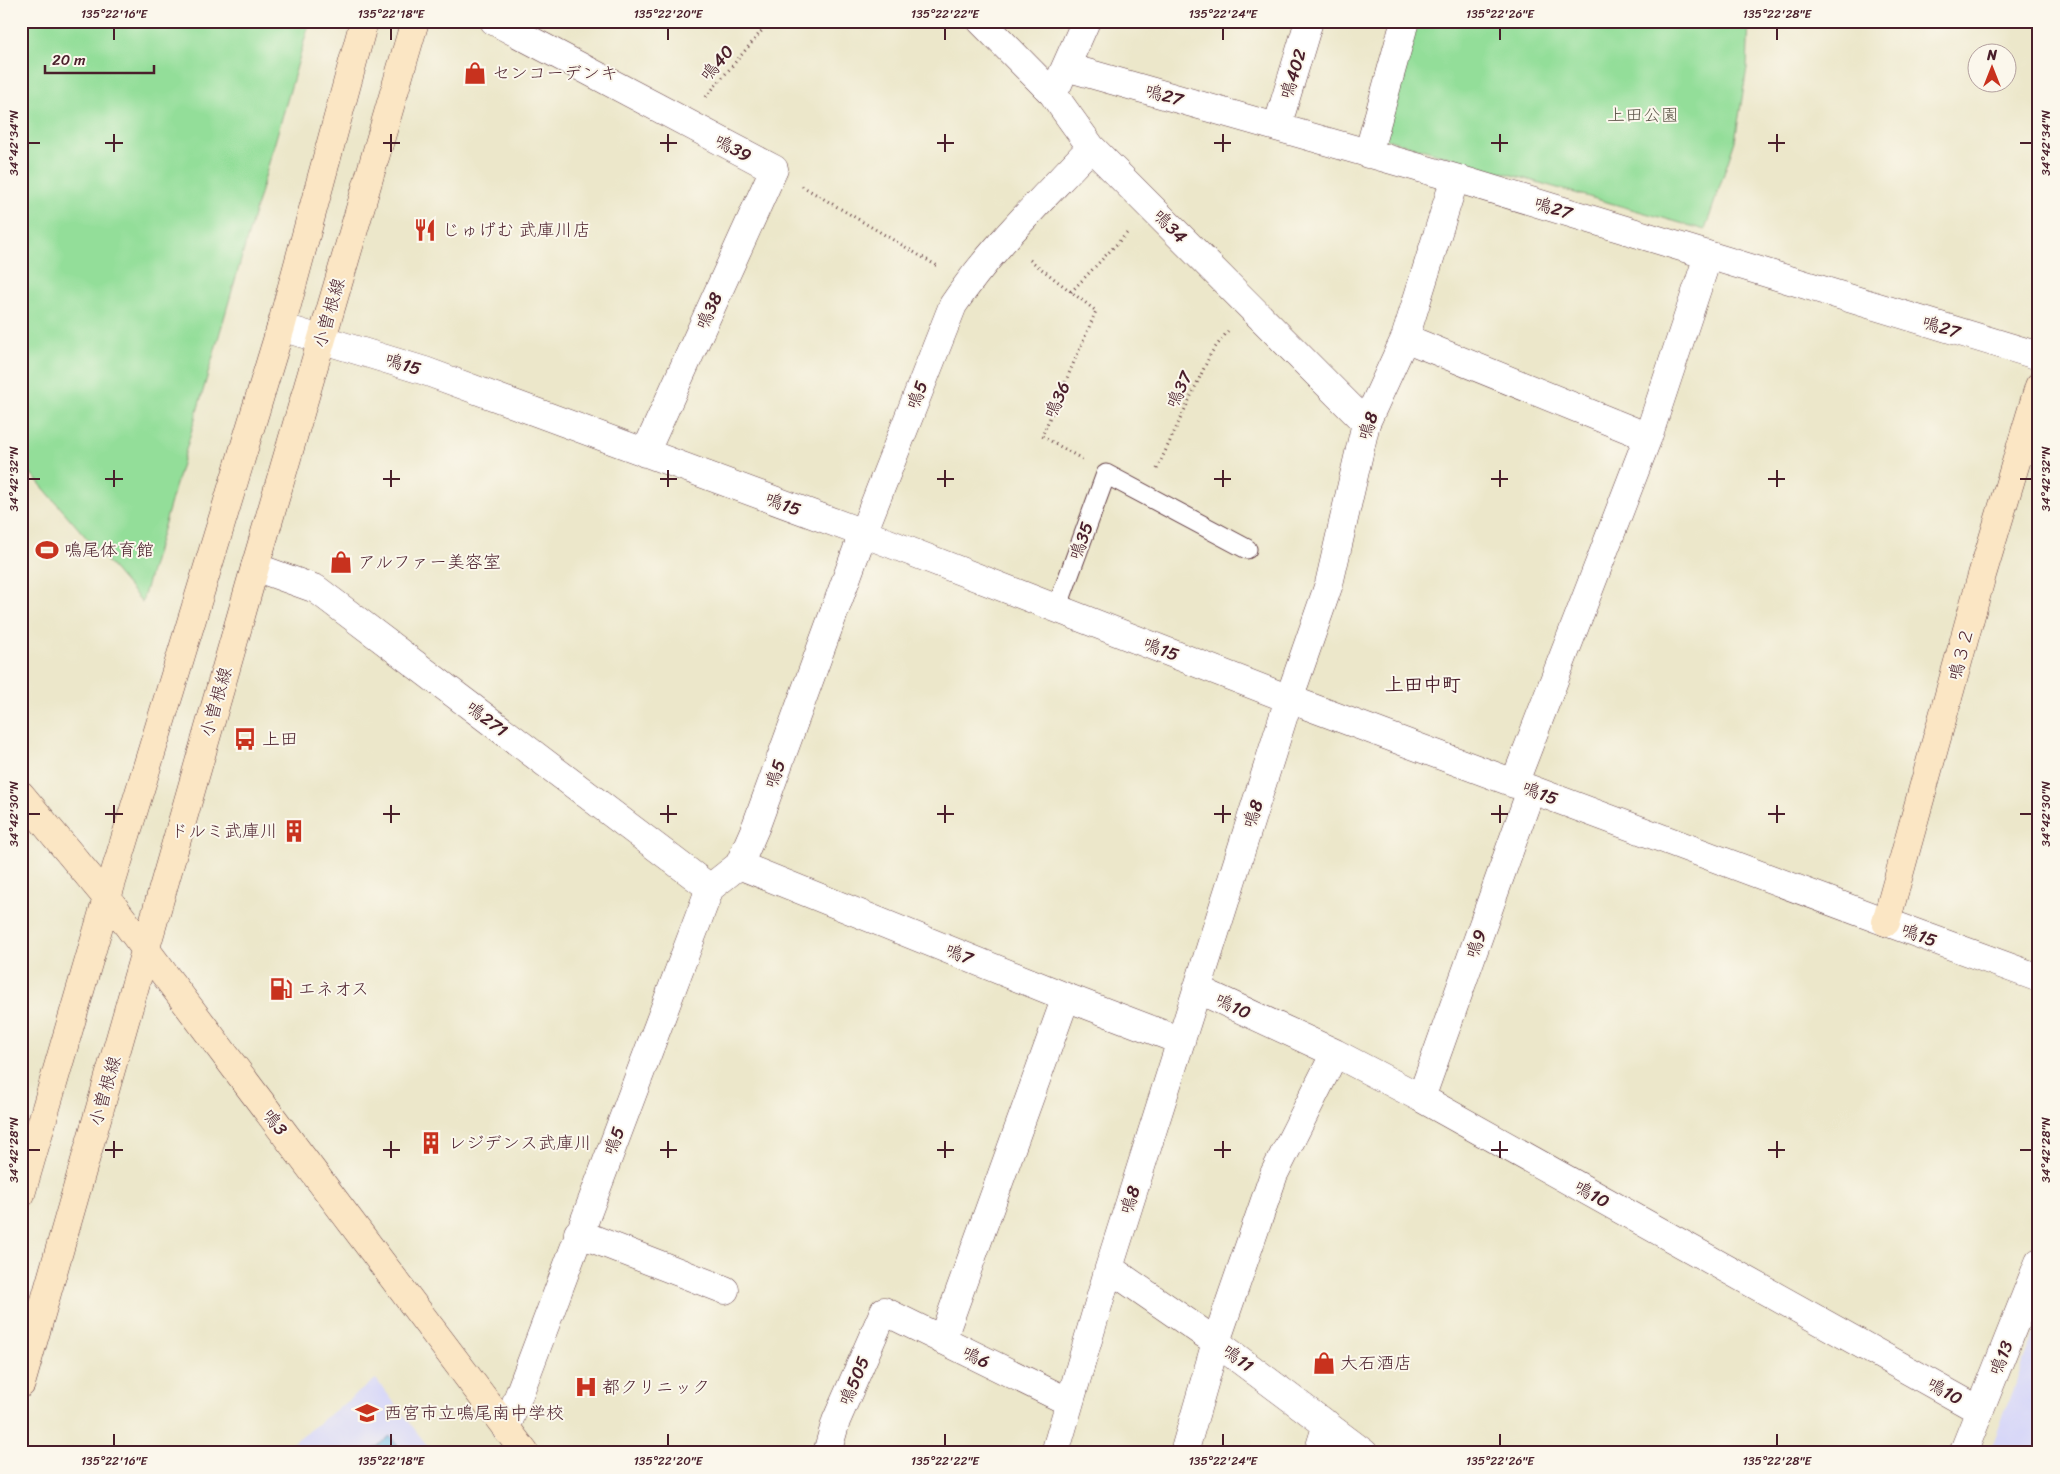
<svg xmlns="http://www.w3.org/2000/svg" width="2060" height="1474" viewBox="0 0 2060 1474" font-family="Sriracha,'Klee One',sans-serif">
<style>
.built{fill:#d7d7f8}
.green{fill:#93de99;stroke:#6e7e62}
.water{fill:#6fbfea;stroke:#5c6f8a}
.lines{fill:none;stroke-linecap:round;stroke-linejoin:round}
.lane-casing{stroke:#623d43;stroke-width:21}
.street-casing{stroke:#623d43;stroke-width:29}
.secondary-casing{stroke:#623d43;stroke-width:29}
.path{stroke:#623d43;stroke-width:3;stroke-dasharray:1 4;stroke-linecap:butt}
.lane{stroke:#fff;stroke-width:19}
.street{stroke:#fff;stroke-width:28}
.secondary{stroke:#fbe6c4;stroke-width:28}
.ticks{fill:none;stroke:#4a1f2b;stroke-width:2}
.labels{text-anchor:middle;dominant-baseline:central;stroke-width:4;stroke-linejoin:round;paint-order:stroke}
.street-label{font-size:18px;fill:#4a1f2b;stroke:#fbf7ec}
.poi-label{font-size:18px;fill:#4a1f2b;stroke:#fbf7ec;text-anchor:start}
.park-label{font-size:18px;fill:#60584c;stroke:#fbf7ec}
.neighbourhood-label{font-size:19px;font-weight:bold;fill:#4a1f2b;stroke:#fbf7ec}
.neatline{fill:none;stroke:#4a1f2b;stroke-width:2}
.ticks-label{font-size:12px;text-anchor:middle;fill:#4a1f2b}
</style>
<rect width="100%" height="100%" fill="#fbf7ec"/>
<filter id="ink" filterUnits="userSpaceOnUse"><feTurbulence type="fractalNoise" baseFrequency=".02" numOctaves="2"/><feDisplacementMap in="SourceGraphic" scale="10" xChannelSelector="R" yChannelSelector="G"/><feConvolveMatrix kernelMatrix="1 2 1 2 8 2 1 2 1" color-interpolation-filters="sRGB"/></filter>
<filter id="wash" filterUnits="userSpaceOnUse"><feTurbulence type="fractalNoise" baseFrequency=".0096" numOctaves="4" result="noise"/><feDisplacementMap in="SourceGraphic" scale="20" xChannelSelector="R" yChannelSelector="G"/><feGaussianBlur stdDeviation="1.12" result="paint"/><feColorMatrix in="noise" values="0 0 0 0 0 0 0 0 0 0 0 0 0 0 0 0 0 1.4 0 .05"/><feComposite in="paint" operator="in"/></filter>
<g filter="url(#wash)">
<rect width="100%" height="100%" fill="#ece7ca"/>
<path class="built" d="M2039,1321V1453H1989Z
M376,1379L433,1453H285L286,1448Z"/>
<path class="green" d="M21,21H310L142,602L21,462Z
M1415,21H1749L1747,68L1735,141L1705,230L1382,138Z"/>
<path class="water" d="M390,1436L403,1453H369Z"/>
</g>
<g filter="url(#ink)">
<g class="lines">
<defs>
<path id="lane" d="M1057,608L1106,474L1247,549"/>
<path id="street" d="M494,21L774,169L645,453
M981,21L1053,94L1091,147L1366,423
M1066,67L1455,178L2039,356
M1058,84L1086,21
M1277,127L1309,21
M1368,154L1405,21
M281,327L425,371L863,533L1289,699L1886,922L2039,978
M1405,338L1648,437
M255,567L316,589L710,888
M1514,784L1648,437L1708,256
M739,865L1066,997L1181,1041
M1197,989L1335,1053L1421,1098L1979,1410
M1421,1098L1531,790
M578,1233L725,1290
M1109,1268L1216,1342L1364,1453
M942,1340L1066,997
M506,1429L710,888L739,865L756,826L863,533L953,305C992,247 1044,198 1091,147
M827,1453L836,1421L884,1311L1069,1402
M1055,1453L1109,1268L1289,699L1329,584L1366,423L1405,338L1455,178
M1184,1453L1216,1342L1274,1174L1335,1053
M1318,1453L1327,1424
M1963,1453L2039,1262"/>
<path id="secondary" d="M21,795L107,898L525,1453
M1886,922L1982,575L2039,386
M21,1194L107,898L281,327L364,21
M21,1384L255,567L415,21"/>
</defs>
<use href="#lane" class="lane-casing"/>
<use href="#street" class="street-casing"/>
<use href="#secondary" class="secondary-casing"/>
<path class="path" d="M706,97L770,21
M802,186L939,267
M1030,260L1096,311L1042,436L1082,459
M1071,292L1129,231
M1157,469L1211,353L1228,331"/>
<use href="#lane" class="lane"/>
<use href="#street" class="street"/>
<use href="#secondary" class="secondary"/>
</g>
</g>
<path class="ticks" d="M114,28V40M391,28V40M668,28V40M945,28V40M1223,28V40M1500,28V40M1777,28V40M114,134V152M391,134V152M668,134V152M945,134V152M1223,134V152M1500,134V152M1777,134V152M28,143H40M105,143H123M383,143H400M660,143H677M937,143H954M1214,143H1231M1491,143H1508M1768,143H1785M2020,143H2032M114,470V487M391,470V487M668,470V487M945,470V487M1223,470V487M1500,470V487M1777,470V487M28,479H40M105,479H123M383,479H400M660,479H677M937,479H954M1214,479H1231M1491,479H1508M1768,479H1785M2020,479H2032M114,805V823M391,805V823M668,805V823M945,805V823M1223,805V823M1500,805V823M1777,805V823M28,814H40M105,814H123M383,814H400M660,814H677M937,814H954M1214,814H1231M1491,814H1508M1768,814H1785M2020,814H2032M114,1141V1158M391,1141V1158M668,1141V1158M945,1141V1158M1223,1141V1158M1500,1141V1158M1777,1141V1158M28,1150H40M105,1150H123M383,1150H400M660,1150H677M937,1150H954M1214,1150H1231M1491,1150H1508M1768,1150H1785M2020,1150H2032M114,1434V1446M391,1434V1446M668,1434V1446M945,1434V1446M1223,1434V1446M1500,1434V1446M1777,1434V1446"/>
<defs>
<symbol id="shop-bare" viewBox="-9 -9 18 18"><path d="M-5-2.5h2.3a2.7 3.5 0 0 1 5.4 0H5L5.5 6h-11ZM-1.5-2.5h3a1.5 2.3 0 0 0-3 0Z" fill="#c8321e" stroke="#fbf7ec" stroke-width="2.5" paint-order="stroke"/></symbol>
<symbol id="restaurant-bare" viewBox="-9 -9 18 18"><path d="M-5-6h1v4h1v-4h1v4h1v-4h1v5L-1.5 .5V6h-2V.5L-5-1ZM5-6V6H3V1.5H1.5Q1.5-4 5-6Z" fill="#c8321e" stroke="#fbf7ec" stroke-width="2.5" paint-order="stroke"/></symbol>
<symbol id="stadium-bare" viewBox="-9 -9 18 18"><path d="M0-5a6.5 5 0 1 0 0 10a6.5 5 0 1 0 0-10ZM-3.5-1.8h7v3.6h-7Z" fill="#c8321e" stroke="#fbf7ec" stroke-width="2.5" paint-order="stroke"/></symbol>
<symbol id="bus-bare" viewBox="-9 -9 18 18"><path d="M-5-6H5V4H4V6H2V4H-2V6H-4V4H-5ZM-3.5-4V0h7V-4ZM-3.5 1.2v1.5H-2V1.2ZM2 1.2v1.5H3.5V1.2Z" fill="#c8321e" stroke="#fbf7ec" stroke-width="2.5" paint-order="stroke"/></symbol>
<symbol id="building-bare" viewBox="-9 -9 18 18"><path d="M-4-6H4V6H1V3H-1V6H-4ZM-2.5-4.3h1.7v1.8h-1.7ZM.8-4.3h1.7v1.8H.8ZM-2.5-1h1.7V.8h-1.7ZM.8-1h1.7V.8H.8Z" fill="#c8321e" stroke="#fbf7ec" stroke-width="2.5" paint-order="stroke"/></symbol>
<symbol id="fuel-bare" viewBox="-9 -9 18 18"><path d="M-5.5-6h7V0h2V4h1.3V-2.5L3-4.5l.8-.8L6-3V5H2.5V1h-1V6h-7ZM-4.2-4.7v3.2H.2V-4.7Z" fill="#c8321e" stroke="#fbf7ec" stroke-width="2.5" paint-order="stroke"/></symbol>
<symbol id="hospital-bare" viewBox="-9 -9 18 18"><path d="M-5-5h3v3.5h4V-5h3V5h-3V1.5h-4V5h-3Z" fill="#c8321e" stroke="#fbf7ec" stroke-width="2.5" paint-order="stroke"/></symbol>
<symbol id="school-bare" viewBox="-9 -9 18 18"><path d="M0-5L7-2L0 1L-7-2ZM-4 1L0 2.5L4 1V4Q0 6-4 4Z" fill="#c8321e" stroke="#fbf7ec" stroke-width="2.5" paint-order="stroke"/></symbol>
</defs>
<g fill-rule="evenodd">
<use href="#shop-bare" x="459" y="57" width="32" height="32"/>
<use href="#restaurant-bare" x="409" y="214" width="32" height="32"/>
<use href="#stadium-bare" x="31" y="534" width="32" height="32"/>
<use href="#shop-bare" x="325" y="546" width="32" height="32"/>
<use href="#bus-bare" x="229" y="723" width="32" height="32"/>
<use href="#building-bare" x="278" y="815" width="32" height="32"/>
<use href="#fuel-bare" x="265" y="973" width="32" height="32"/>
<use href="#building-bare" x="415" y="1127" width="32" height="32"/>
<use href="#shop-bare" x="1308" y="1347" width="32" height="32"/>
<use href="#hospital-bare" x="570" y="1371" width="32" height="32"/>
<use href="#school-bare" x="351" y="1397" width="32" height="32"/>
</g>
<g class="labels">
<g class="street-label">
<text transform="translate(717 63) rotate(-50)">鳴40</text>
<text transform="translate(1293 74) rotate(-73)">鳴402</text>
<text transform="translate(1164 95) rotate(16)">鳴27</text>
<text transform="translate(733 148) rotate(28)">鳴39</text>
<text transform="translate(1553 208) rotate(17)">鳴27</text>
<text transform="translate(1170 226) rotate(45)">鳴34</text>
<text transform="translate(709 311) rotate(-65)">鳴38</text>
<text transform="translate(329 313) rotate(-74)">小曽根線</text>
<text transform="translate(1941 327) rotate(17)">鳴27</text>
<text transform="translate(403 364) rotate(17)">鳴15</text>
<text transform="translate(1179 390) rotate(-65)">鳴37</text>
<text transform="translate(917 395) rotate(-68)">鳴5</text>
<text transform="translate(1057 400) rotate(-66)">鳴36</text>
<text transform="translate(1368 426) rotate(-72)">鳴8</text>
<text transform="translate(783 504) rotate(20)">鳴15</text>
<text transform="translate(1081 541) rotate(-70)">鳴35</text>
<text transform="translate(1161 649) rotate(21)">鳴15</text>
<text transform="translate(1961 654) rotate(-75)">鳴３２</text>
<text transform="translate(216 702) rotate(-74)">小曽根線</text>
<text transform="translate(487 719) rotate(37)">鳴271</text>
<text transform="translate(775 774) rotate(-70)">鳴5</text>
<text transform="translate(1540 793) rotate(21)">鳴15</text>
<text transform="translate(1253 814) rotate(-72)">鳴8</text>
<text transform="translate(1919 935) rotate(20)">鳴15</text>
<text transform="translate(1476 944) rotate(-70)">鳴9</text>
<text transform="translate(959 954) rotate(22)">鳴7</text>
<text transform="translate(1233 1006) rotate(25)">鳴10</text>
<text transform="translate(105 1091) rotate(-74)">小曽根線</text>
<text transform="translate(275 1122) rotate(53)">鳴3</text>
<text transform="translate(614 1141) rotate(-69)">鳴5</text>
<text transform="translate(1592 1194) rotate(29)">鳴10</text>
<text transform="translate(1130 1200) rotate(-72)">鳴8</text>
<text transform="translate(976 1357) rotate(26)">鳴6</text>
<text transform="translate(1238 1358) rotate(37)">鳴11</text>
<text transform="translate(2001 1358) rotate(-68)">鳴13</text>
<text transform="translate(854 1381) rotate(-67)">鳴505</text>
<text transform="translate(1945 1391) rotate(29)">鳴10</text>
</g>
<g class="poi-label">
<text x="492" y="73">センコーデンキ</text>
<text x="442" y="230">じゅげむ 武庫川店</text>
<text x="64" y="550">鳴尾体育館</text>
<text x="358" y="562">アルファー美容室</text>
<text x="262" y="739">上田</text>
<text x="278" y="831" text-anchor="end">ドルミ武庫川</text>
<text x="298" y="989">エネオス</text>
<text x="448" y="1143">レジデンス武庫川</text>
<text x="1340" y="1363">大石酒店</text>
<text x="602" y="1387">都クリニック</text>
<text x="384" y="1413">西宮市立鳴尾南中学校</text>
</g>
<g class="park-label">
<text x="1643" y="115">上田公園</text>
</g>
<g class="neighbourhood-label">
<text x="1423" y="684">上田中町</text>
</g>
</g>
<rect width="2060" height="1474" fill="none" stroke="#fbf7ec" stroke-width="55"/>
<g transform="translate(1992 68)"><circle r="24" fill="#fbf7ec" stroke="#b4a19f"/>
<path d="M0-4L9 19L0 12L-9 19Z" fill="#c8321e"/>
<text y="-8" font-size="14" font-weight="bold" text-anchor="middle" fill="#4a1f2b">N</text>
</g>
<path d="M45 65v8h109v-8" fill="none" stroke="#4a1f2b" stroke-width="2.5"/>
<text x="52" y="65" font-size="15" fill="#4a1f2b" stroke="#fbf7ec" stroke-width="4" paint-order="stroke">20 m</text>
<rect x="28" y="28" width="2004" height="1418" class="neatline"/>
<g class="ticks-label">
<text x="114" y="18">135°22'16"E</text>
<text x="391" y="18">135°22'18"E</text>
<text x="668" y="18">135°22'20"E</text>
<text x="945" y="18">135°22'22"E</text>
<text x="1223" y="18">135°22'24"E</text>
<text x="1500" y="18">135°22'26"E</text>
<text x="1777" y="18">135°22'28"E</text>
<text transform="translate(14 143) rotate(-90)" y="4">34°42'34"N</text>
<text transform="translate(2046 143) rotate(-90)" y="4">34°42'34"N</text>
<text transform="translate(14 479) rotate(-90)" y="4">34°42'32"N</text>
<text transform="translate(2046 479) rotate(-90)" y="4">34°42'32"N</text>
<text transform="translate(14 814) rotate(-90)" y="4">34°42'30"N</text>
<text transform="translate(2046 814) rotate(-90)" y="4">34°42'30"N</text>
<text transform="translate(14 1150) rotate(-90)" y="4">34°42'28"N</text>
<text transform="translate(2046 1150) rotate(-90)" y="4">34°42'28"N</text>
<text x="114" y="1465">135°22'16"E</text>
<text x="391" y="1465">135°22'18"E</text>
<text x="668" y="1465">135°22'20"E</text>
<text x="945" y="1465">135°22'22"E</text>
<text x="1223" y="1465">135°22'24"E</text>
<text x="1500" y="1465">135°22'26"E</text>
<text x="1777" y="1465">135°22'28"E</text>
</g>
</svg>
